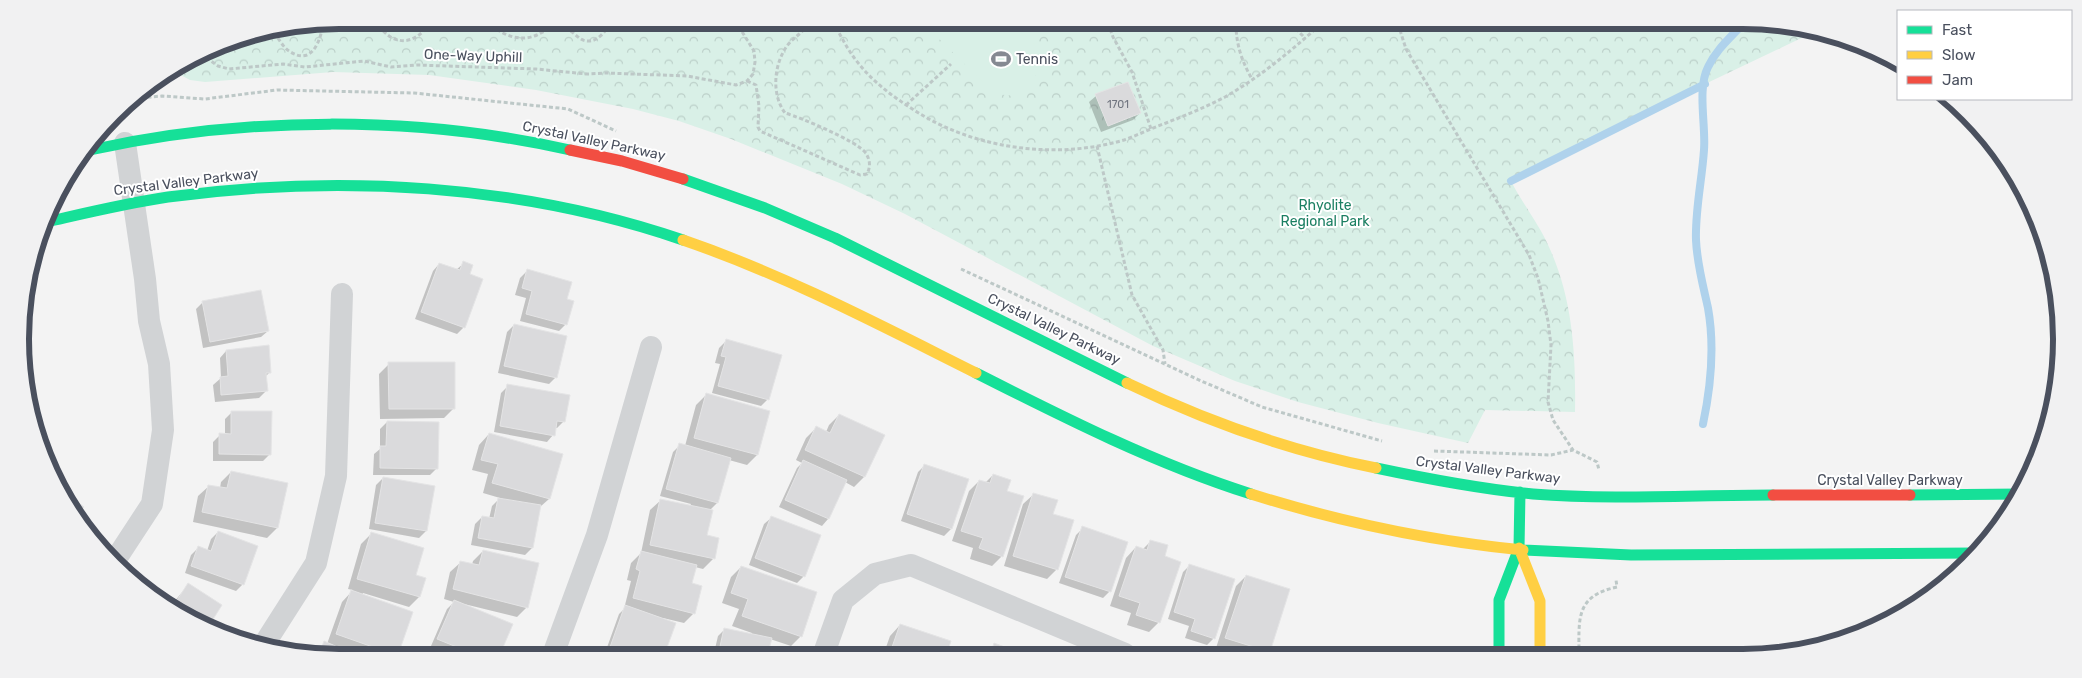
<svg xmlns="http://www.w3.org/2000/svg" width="2082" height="678" viewBox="0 0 2082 678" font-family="Rubik,sans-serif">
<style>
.park{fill:url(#park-crowns)}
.pitch{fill:#d9f0e7}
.shadow{fill:#0003}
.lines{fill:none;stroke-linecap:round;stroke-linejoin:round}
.stream{stroke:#afd2ec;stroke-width:8}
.building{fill:#dadadc;stroke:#e4e4e5}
.path{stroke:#bdc8c7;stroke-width:3;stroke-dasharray:4 2.5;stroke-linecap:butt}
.street{stroke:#d1d3d5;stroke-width:22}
.fast{stroke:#16e098;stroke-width:11}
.slow{stroke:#ffcf43;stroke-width:11}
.jam{stroke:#f24e42;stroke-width:11}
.labels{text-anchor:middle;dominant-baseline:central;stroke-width:4;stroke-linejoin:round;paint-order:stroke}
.number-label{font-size:11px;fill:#70747f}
.street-label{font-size:14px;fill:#4a505e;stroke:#fff}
.poi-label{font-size:14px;fill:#4a505e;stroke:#fff;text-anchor:start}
.park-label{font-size:14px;fill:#1b7f62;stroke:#fff}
.rim{fill:none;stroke:#4a505e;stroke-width:6}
</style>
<defs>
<pattern id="park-crowns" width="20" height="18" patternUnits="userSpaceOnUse" patternTransform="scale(1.25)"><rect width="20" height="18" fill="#d9f0e7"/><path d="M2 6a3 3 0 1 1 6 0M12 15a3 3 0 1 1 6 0" fill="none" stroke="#bcd0c9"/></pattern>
</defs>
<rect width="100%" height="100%" fill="#f3f3f3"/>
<path class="park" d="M339,20L1806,26L1816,31L1705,84L1511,181C1522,203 1539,224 1549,247C1573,299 1576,356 1575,412L1485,410L1468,443L1378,423L1298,402L1235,381L1153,346L905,214L842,184L731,139L679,121L633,109L536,90L429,75L333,72L205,82L190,80L173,71L217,44Z"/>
<path class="pitch" d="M922,22L1012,23L1041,51L1043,68L1015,96L995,94Z"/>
<path class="shadow" d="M1096,96L1140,113L1133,120L1101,132L1089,102Z
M464,263L468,275L464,327L457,334L415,319L433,271L439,264L456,270Z
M527,271L566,300V324L559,331L520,321L526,298L515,295L520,278Z
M203,302L268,331L261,337L203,348L196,309Z
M514,325L556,377L549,384L498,373L507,332Z
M726,341L768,399L761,406L712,393L720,364L715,363L719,348Z
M226,351L270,372L265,377L266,391L259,398L215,402L213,385L221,378L220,358Z
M389,364L454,408L444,418L380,419L379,374Z
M508,386L564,421L557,428H555L553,435L547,442L494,432L501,393Z
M706,395L757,455L747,465L729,460L717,503L710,510L706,536L713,559L703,569L695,567L691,584L694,613L684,623L663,618L664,653H605L619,614L624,609L631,581L627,580L631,563L641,553L650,510L661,500L690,506L691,504L660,496L673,452L680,445L685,446L696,405Z
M232,412L270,454L263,461H213V442L220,435H225V419Z
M839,415L864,477L854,487L845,482L828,519L822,526L779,507L797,468L802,463L796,460L806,438L816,428L826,432L829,425Z
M387,422L437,468L430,475H373L374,454L380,449V429Z
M489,434L549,499L540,507L532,548L525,555L471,545L475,524L482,517L489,519L492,506L500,498L483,493L488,474L472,470L479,445Z
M925,465L968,480L951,529L944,536L901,521L918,472Z
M231,472L277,528L267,538L193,522L198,496L209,486L220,488L221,482Z
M993,475L1006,491L1002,556L992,566L970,559L973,548L952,541L969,491L979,481L985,483Z
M383,478L433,487L426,531L419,538L369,529L376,485Z
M1034,494L1057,569L1047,579L1004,566L1023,504Z
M771,518L804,576L797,583L749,565L764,524Z
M1083,528L1110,591L1103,598L1059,583L1076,535Z
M218,532L243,584L236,591L185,573L191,555L198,548L207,551L211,539Z
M371,534L414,576L419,597L409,607L363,593L362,595L412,612L398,652H316L325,643L327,644L342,602L353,590L348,589L361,544Z
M1151,541L1163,557L1159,622L1149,632L1127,625L1131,613L1110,606L1126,558L1136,547L1143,549Z
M483,551L527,607L517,617L464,604L511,625L500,652H446L431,646L447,609L454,602L444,599L450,572L461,562L472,565L473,561Z
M1190,565L1214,638L1207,645L1185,638L1189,626L1168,619L1183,572Z
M741,567L801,636L791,646L770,639L767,653H714L718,636L725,629L752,635V633L732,626L739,609L722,603L731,577Z
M1246,576L1269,651L1266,654H1235L1216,648L1236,586Z
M188,585L221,606L209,624L160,602L165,596L174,602Z
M900,625L950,642L946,653H884L890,636Z
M995,645L1017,653H986Z"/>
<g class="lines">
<path class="stream" d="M1511,181L1705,84
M1703,424C1711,386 1715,347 1708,308C1703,285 1697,264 1696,240C1695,210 1702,180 1704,150C1706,125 1697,89 1708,67C1716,50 1729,39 1741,26"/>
</g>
<path class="building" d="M1128,82L1141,113L1108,126L1095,94Z
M463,261L473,265L470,274L483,279L465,328L421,312L439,263L460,270Z
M527,269L572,282L567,299L574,301L567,325L526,314L532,291L522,288Z
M261,290L269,331L210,342L202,301Z
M514,324L567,336L557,378L504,366Z
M726,339L782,355L769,400L718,386L726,357L721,356Z
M269,345L271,373H266L268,391L221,395L220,377L228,376L226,350Z
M388,362H455V409H389Z
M507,384L570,395L565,422L557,421L555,436L500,426Z
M706,393L770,411L758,455L694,438Z
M231,411H272L271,455L219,454V433L231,434Z
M839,414L885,435L865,477L805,450L816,426L830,433Z
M387,421L439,422L438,469L380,468V446H386Z
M489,433L563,454L550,499L492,483L498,464L481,460Z
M679,443L731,458L718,503L666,489Z
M803,460L847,480L829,519L785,500Z
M924,464L969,479L952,529L907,514Z
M231,471L288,483L278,528L202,512L208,485L227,488Z
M993,474L1011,480L1007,491L1024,496L1003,557L979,548L983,538L961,531L979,480L990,483Z
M383,477L435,486L427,531L375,523Z
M62,490L84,507L75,518L74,516Z
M1033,493L1058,500L1053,514L1074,520L1058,570L1013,556Z
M498,498L541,505L533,548L478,538L482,516L494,518Z
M660,499L713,510L707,535L719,538L715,559L650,545Z
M771,516L821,535L805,577L755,558Z
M1082,526L1128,542L1111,592L1065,577Z
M218,531L258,546L244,585L191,566L198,546L211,551Z
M371,532L424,548L416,575L426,578L420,597L357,579Z
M1150,540L1168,545L1165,556L1181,562L1160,623L1136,615L1140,603L1119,596L1136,546L1147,550Z
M483,550L539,563L528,608L453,589L460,561L479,565Z
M641,551L697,565L692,583L702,586L695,614L633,598L640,571L636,569Z
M1189,564L1235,579L1215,639L1191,631L1195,619L1174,612Z
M741,566L817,592L802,637L742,616L748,599L731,593Z
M1246,575L1290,589L1270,652L1225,638Z
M188,583L222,605L210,624L160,603L165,595L176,602Z
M351,590L413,612L399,652H387L336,634Z
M454,600L513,624L501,652H469L437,639Z
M625,605L676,623L665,653H616L609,650Z
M900,624L951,641L947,653H890Z
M724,628L772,638L768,653H726L719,651Z
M324,641L349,652H320Z
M994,643L1021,653H991Z"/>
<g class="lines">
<path class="path" d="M376,20C390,48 417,47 431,20
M487,21C500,34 518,43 537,35C545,31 553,26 563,28C574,29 578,42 589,41C599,41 607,29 612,21
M833,22C841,36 848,51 859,64C875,84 895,98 917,112C976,149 1056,160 1124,140C1138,135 1152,128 1166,123C1186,115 1206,107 1225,97C1260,77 1291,51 1321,24
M1108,23L1113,37L1132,72L1151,129
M1236,24C1236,44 1242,62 1252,79
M1291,24L1305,38
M1398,24L1406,49L1529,255L1538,278L1548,321L1551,345L1548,402L1553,420L1573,450L1597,462L1599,470
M274,33C279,39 283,47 289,51C312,67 321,40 323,23
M201,54L218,66L229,69L283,64L305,67L364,61L391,67L417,65L536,69L587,74L606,73L687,76L736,85L747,81L753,74L755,62L754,51L736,22
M747,81L756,85L759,106L758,127L760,131L860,175L867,174C871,166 870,159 865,152C854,140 802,118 785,113C771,94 774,64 787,46C794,36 804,34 807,22
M128,99L162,96L205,99L277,90L414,93L568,109L616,131
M906,105L951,64
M1097,146L1132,295L1163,350L1165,364
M961,269L1199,380L1262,407L1382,441
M1434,451L1551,455L1573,450
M1579,655C1579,619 1575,596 1617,587L1616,580"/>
<path class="street" d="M116,559L152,504L163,430L159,364L149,321L145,279L125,143
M263,646L316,563L336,476L342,294
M554,652L597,535L651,347
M824,653L843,600L875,574L911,565L1125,654"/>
<path class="fast" d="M90,150C246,116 414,115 570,150
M683,179L765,208L835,238L1127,383
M46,222C86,213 127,203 168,197C339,174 520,184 683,240
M976,373C1065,418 1156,464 1251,494
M1376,468C1428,479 1480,489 1533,494C1613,500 1693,495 1773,495
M1910,495L2021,494
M1523,550L1631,555L1975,553
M1499,655V600L1519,548L1520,492"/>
<path class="slow" d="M683,240C785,275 880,325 976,373
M1127,383C1206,421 1290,451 1376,468
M1251,494C1340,522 1430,541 1523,550
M1519,548L1540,601V655"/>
<path class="jam" d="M570,150L622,161L683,179
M1773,495H1910"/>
</g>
<defs>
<symbol id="stadium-bare" viewBox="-9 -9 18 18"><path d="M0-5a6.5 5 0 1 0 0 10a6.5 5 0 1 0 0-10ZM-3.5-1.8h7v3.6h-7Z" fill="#858992" stroke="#fff" stroke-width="2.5" paint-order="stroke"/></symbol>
</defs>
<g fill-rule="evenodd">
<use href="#stadium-bare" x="987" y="45" width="28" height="28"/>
</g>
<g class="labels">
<g class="number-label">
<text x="1118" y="104">1701</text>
</g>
<g class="street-label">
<text transform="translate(473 56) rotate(2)">One-Way Uphill</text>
<text transform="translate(594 141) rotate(12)">Crystal Valley Parkway</text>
<text transform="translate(186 182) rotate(-7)">Crystal Valley Parkway</text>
<text transform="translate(1054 329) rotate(26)">Crystal Valley Parkway</text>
<text transform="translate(1488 470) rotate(7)">Crystal Valley Parkway</text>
<text x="1890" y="480">Crystal Valley Parkway</text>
</g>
<g class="poi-label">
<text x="1016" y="59">Tennis</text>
</g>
<g class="park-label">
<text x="1325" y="205">Rhyolite<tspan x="1325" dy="16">Regional Park</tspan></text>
</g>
</g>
<path d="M0 0H2082V678H0ZM339 29H1743A310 310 0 0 1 2053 339V339A310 310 0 0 1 1743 649H339A310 310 0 0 1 29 339V339A310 310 0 0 1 339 29Z" fill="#f1f1f2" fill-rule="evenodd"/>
<path class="rim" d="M339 29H1743A310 310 0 0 1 2053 339V339A310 310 0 0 1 1743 649H339A310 310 0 0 1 29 339V339A310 310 0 0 1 339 29Z"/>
<rect x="1897" y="10" width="175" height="90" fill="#ffffff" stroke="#b7b9bf"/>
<rect x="1907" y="26" width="25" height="8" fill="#16e098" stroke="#b7b9bf"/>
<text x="1942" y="35" font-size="15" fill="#4a505e">Fast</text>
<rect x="1907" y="51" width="25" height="8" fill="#ffcf43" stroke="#b7b9bf"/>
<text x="1942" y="60" font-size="15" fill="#4a505e">Slow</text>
<rect x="1907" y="76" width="25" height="8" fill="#f24e42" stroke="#b7b9bf"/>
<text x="1942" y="85" font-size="15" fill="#4a505e">Jam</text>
</svg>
